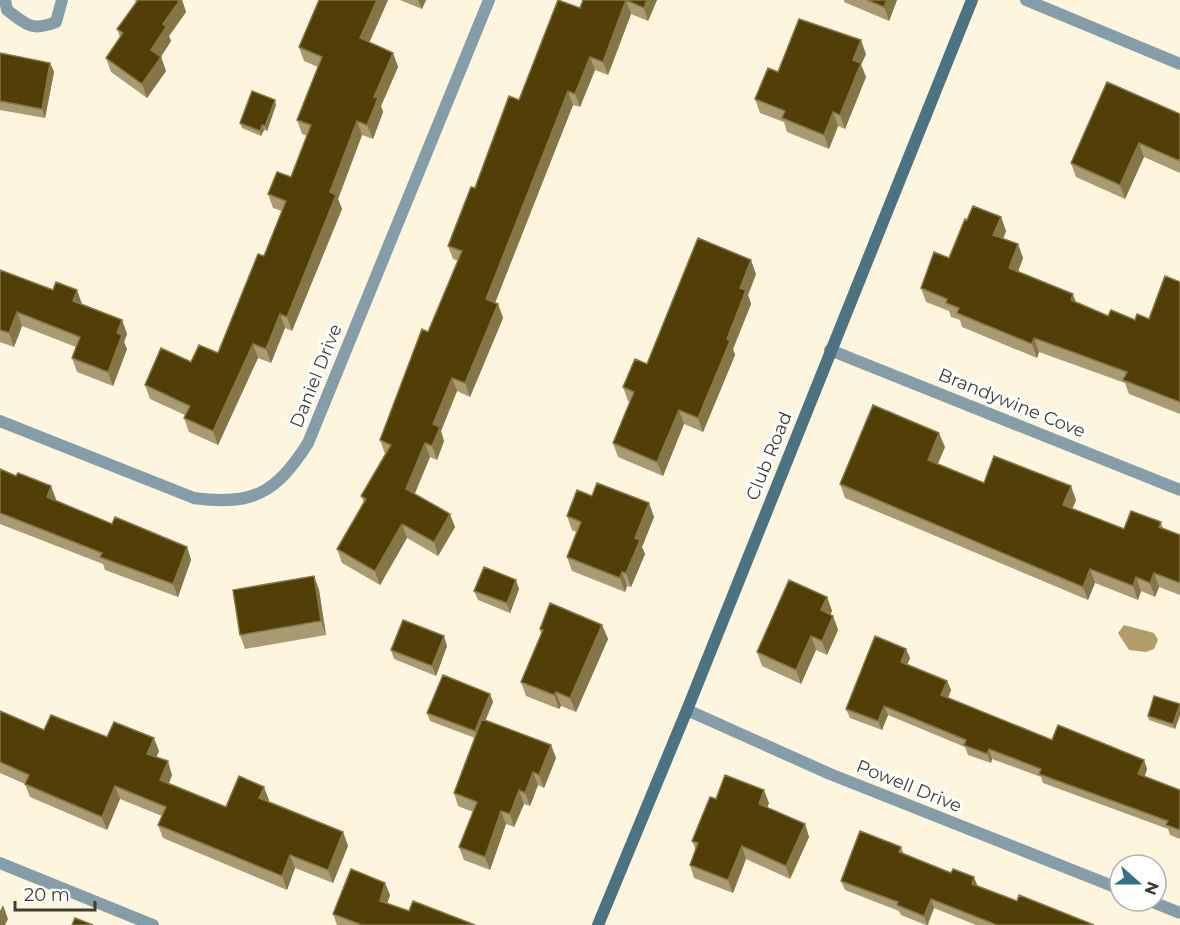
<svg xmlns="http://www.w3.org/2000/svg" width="1180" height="925" viewBox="0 0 1180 925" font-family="Montserrat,sans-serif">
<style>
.water{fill:#b19d69}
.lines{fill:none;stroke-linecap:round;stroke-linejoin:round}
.street{stroke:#849da8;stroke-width:12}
.secondary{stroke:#4c7382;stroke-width:12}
.wall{fill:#a89a72}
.shaded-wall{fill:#857648}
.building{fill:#513f07;stroke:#857648;stroke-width:1.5}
.labels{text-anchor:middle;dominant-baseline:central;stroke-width:6;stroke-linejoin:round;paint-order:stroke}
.street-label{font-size:18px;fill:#413c31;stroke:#fff}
</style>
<rect width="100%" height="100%" fill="#fef5de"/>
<path class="water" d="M1124,625L1154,633L1158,640L1154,649L1146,652L1129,650L1118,633Z"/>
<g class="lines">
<path class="street" d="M5,0L7,10C26,24 31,32 56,22L62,0
M1026,0L1180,64
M830,350L1180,490
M0,421L194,498C253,506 276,493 308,443L489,0
M687,710L830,774L1120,889
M0,863L153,925
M1150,901L1180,913"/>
<path class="secondary" d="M598,925L687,710L972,0"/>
</g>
<path class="wall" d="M135,0H182L186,12L169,36L171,41L161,57L166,71L147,98L111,72L106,58L120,37L117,29L136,2Z
M319,0H388L369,43L393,53L398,67L381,106L383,112L373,139L362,135L338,199L342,209L292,331L285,328L271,363L258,358L218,445L189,432L184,418L185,415L150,399L145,385L191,362L218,353L264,256L282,211L273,208L268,194L291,177L307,136L302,134L297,120L318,67L304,61L299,47Z
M400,0H426L422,9Z
M583,0H657L648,21L631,14L608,75L595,70L580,107L573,105L495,303L498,304L503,318L470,397L457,391L441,431L444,441L437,460L430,457L414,494L455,527L438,556L407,538L380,585L342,563L337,549L364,502L361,496L386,454H385L380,440L428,332L458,261L453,259L448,246L475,188L519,100L580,8Z
M844,0H897L889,21L844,2Z
M0,53L50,63L54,72L45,118L0,110Z
M866,54L861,65L866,77L845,129L838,126L829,149L787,132L784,122L760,113L755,99L778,72Z
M276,105L267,131L264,130L261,136L242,128L240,123Z
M1180,114V173L1144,157L1125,199L1076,177L1071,163Z
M1001,217L1006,231L1003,239L1018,244L1023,258L1018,272L1077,303L1108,316L1135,320L1149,319L1180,282V414L1129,394L1125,383L1039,352L1037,358L962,327L960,320L951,317L949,311L926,302L921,288L949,258L967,220Z
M0,270L82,304L122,320L127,334L124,342L127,349L113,386L77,372L72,358L76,347L22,326L14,347L0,342Z
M756,274L748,295L751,304L733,349L735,355L703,432L684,424L663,476L618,457L613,443L630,402L628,401L623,387L647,364Z
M945,447L938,464L984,483L1076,500L1072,509L1124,529L1161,522L1163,528L1180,535V595L1159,587L1155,597L1141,591L1138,600L1095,583L1088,600L845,498L840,484Z
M0,469L56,499L55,501L112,524L187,547L191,560L178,597L105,570L103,564L0,524Z
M592,496L649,503L654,517L642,547L645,554L631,587L627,586L625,592L572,571L567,557L576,532L572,530L567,516Z
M314,576L319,590L326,635L245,649L240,635Z
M519,589L510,613L478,600L474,591Z
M827,597L832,611L830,615L833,616L838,630L827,655L816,650L801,684L762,666L757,652Z
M602,625L608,639L576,712L561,706L559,709L526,696L521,682L541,634L540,629Z
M447,646L436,676L394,659L391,650Z
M906,649L910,658L907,664L947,681L951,690L948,698L1052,740L1144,760L1147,769L1145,776L1180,790V839L1170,835L1168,829L1043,783L1041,777L992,759L991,763L968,755L965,747L888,715L882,730L850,718L846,709Z
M490,694L493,702L485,720L551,745L556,758L544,788L538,785L530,806L524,804L514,827L506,824L490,870L464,860L459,847L473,812L458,806L454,793L475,738L430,721L427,713Z
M1180,704V715L1175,729L1149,720L1148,716Z
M0,711L44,730L107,737L159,751L156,757L172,775L169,783L226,807L269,800L268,802L343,832L348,846L333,883L295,868L287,890L163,838L158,825L162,816L120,799L107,830L30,797L25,784L0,773Z
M716,799L769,803L767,807L805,824L809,837L790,879L746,859L733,893L694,878L690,865L696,850L692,841Z
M901,847L904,854L977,886L1017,901L1094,925H976L934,908L928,925H926L901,915L899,911L845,890L841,881Z
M385,883L390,895L387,903L409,911L475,925H337L333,914Z"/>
<path class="shaded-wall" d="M180,0H182L186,12L169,36L171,41L156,64L151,50L163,24Z
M377,0H388L365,52L360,38Z
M418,0H426L422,9Z
M626,0L631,14L608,75L603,62Z
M647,0H657L648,21L644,8Z
M887,0H897L889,21L884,7Z
M861,40L866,54L861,65L866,77L845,129L840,115L853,60Z
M393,53L398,67L381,106L383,112L373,139L367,125L374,97Z
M161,57L166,71L147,98L142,84Z
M590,57L595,70L580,107L575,94Z
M50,63L54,72L45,118L42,109Z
M568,91L573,105L491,313L486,299Z
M275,100L276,105L267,131L265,126Z
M833,112L838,126L829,149L824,135Z
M357,121L362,135L338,199L342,209L292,331L287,317L330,192Z
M262,125L264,130L261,136L260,131Z
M1139,143L1144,157L1125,199L1120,185Z
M1001,217L1006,231L999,249L993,235Z
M1018,244L1023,258L1014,282L1009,268Z
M751,260L756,274L748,295L751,304L733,349L735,355L703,432L698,418L727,339L740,288Z
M77,290L82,304L78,315L73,301Z
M1073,294L1078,308L1071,300Z
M498,304L503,318L470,397L465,383Z
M17,312L22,326L14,347L9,333Z
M280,314L285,328L271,363L266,349Z
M122,320L127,334L124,342L127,349L113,386L108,372L117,333Z
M1034,338L1039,352L1037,358L1032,344Z
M253,344L258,358L218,445L213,431Z
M452,378L457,391L441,431L444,441L437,460L432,446L433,424Z
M679,410L684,424L663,476L657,462Z
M939,433L945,447L933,474L928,460Z
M425,443L430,457L411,503L406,489Z
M51,486L56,499L51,510L47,497Z
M1071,486L1076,500L1068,519L1063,505Z
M649,503L654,517L642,547L645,554L631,587L626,573L635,538Z
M450,514L455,527L438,556L434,542Z
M402,524L407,538L380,585L375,571Z
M187,547L191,560L178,597L173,584Z
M1090,569L1095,583L1088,600L1083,587Z
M622,572L627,586L625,592L620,578Z
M1154,573L1159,587L1155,597L1150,583Z
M314,576L319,590L326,635L321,621Z
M1136,577L1141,591L1138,600L1133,586Z
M516,580L519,589L510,613L507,603Z
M827,597L832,611L826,624L821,610Z
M833,616L838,630L827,655L822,641Z
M602,625L608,639L576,712L570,698Z
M444,636L447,646L436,676L432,666Z
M811,636L816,650L801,684L796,670Z
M906,649L910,658L905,671L901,662Z
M947,681L951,690L945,705L941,695Z
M556,692L561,706L559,709L554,695Z
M490,694L493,702L478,739L475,731Z
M1180,705V715L1175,729L1173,724Z
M884,706L888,715L882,730L878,721Z
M154,738L159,751L152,767L147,754Z
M551,745L556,758L544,788L539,775Z
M989,749L992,759L991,763L987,754Z
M1144,760L1147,769L1142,784L1138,774Z
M168,761L172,775L165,793L160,780Z
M533,772L538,785L530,806L525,793Z
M115,786L120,799L107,830L102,817Z
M264,787L269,800L264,812L259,798Z
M519,790L524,804L514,827L510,814Z
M764,790L769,803L764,817L759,804Z
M501,811L506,824L490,870L485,857Z
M805,824L809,837L790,879L786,866Z
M343,832L348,846L333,883L328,870Z
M742,846L746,859L733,893L728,880Z
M290,855L295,868L287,890L282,876Z
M974,877L978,887L972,884Z
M385,883L390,895L384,913L380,901Z
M931,899L934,908L927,925L924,916Z
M3,905L8,919L5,925H0V911Z"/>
<path class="building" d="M138,0H180L163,24L166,27L151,50L161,57L142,84L106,58L123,33L117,29Z
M319,0H377L360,38L393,53L374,97L378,98L367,125L357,121L330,192L336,195L287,317L280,314L266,349L253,344L213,431L184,418L190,406L145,385L161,348L191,362L199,345L218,353L258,254L264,256L286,201L268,194L277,172L291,177L311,125L297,120L322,57L299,47Z
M558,0L580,8L583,0H647L644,8L626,0L603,62L590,57L575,94L568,91L486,299L498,304L465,383L452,378L433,424L440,427L432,446L425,443L406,489L450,514L434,542L402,524L375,571L337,549L366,499L361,496L391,445L380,440L422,329L428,332L462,251L448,246L471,187L475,188L509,96L519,100Z
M867,0H887L884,7Z
M799,19L861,40L853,60L861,63L840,115L833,112L824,135L782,118L785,111L755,99L768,68L778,72Z
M0,53L50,63L42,109L0,101Z
M1107,82L1180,114V161L1139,143L1120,185L1071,163Z
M252,91L275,100L265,126L262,125L260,131L240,123Z
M973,206L1001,217L993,235L1018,244L1009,268L1073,294L1071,300L1108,316L1111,310L1135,320L1137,314L1149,319L1165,276L1180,282V402L1123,380L1127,372L1034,338L1032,344L957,313L959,308L946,303L947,299L921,288L934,252L949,258L965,219L967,220Z
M698,238L751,260L740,288L746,290L727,339L730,341L698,418L679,410L657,462L613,443L634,392L623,387L635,359L647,364Z
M0,270L53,290L56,282L77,290L73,301L122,320L117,333L122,335L108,372L72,358L80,337L17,312L9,333L0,330Z
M873,405L939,433L928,460L984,483L994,456L1071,486L1063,505L1124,529L1131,511L1161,522L1159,527L1180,535V583L1154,573L1150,583L1136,577L1133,586L1090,569L1083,587L840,484Z
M0,469L16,476L18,473L51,486L47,497L112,524L115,517L187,547L173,584L100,557L102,553L0,513Z
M597,483L649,503L635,538L640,540L626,573L622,572L620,578L567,557L581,522L567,516L577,490L592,496Z
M484,567L516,580L507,603L474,591Z
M314,576L321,621L240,635L233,590Z
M789,580L827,597L821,610L833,616L822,641L811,636L796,670L757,652Z
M550,603L602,625L570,698L556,692L554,695L521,682L543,630L540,629Z
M403,620L444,636L432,666L391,650Z
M875,636L906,649L901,662L947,681L941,695L1052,740L1058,725L1144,760L1138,774L1180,790V830L1166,825L1168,821L1039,774L1041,769L989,749L987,754L964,745L966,740L884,706L878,721L846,709Z
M443,675L490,694L475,731L427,713Z
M1154,696L1180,704L1173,724L1148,716Z
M0,711L44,730L51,715L107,737L114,722L154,738L147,754L168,761L160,780L226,807L239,776L264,787L259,798L343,832L328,870L290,855L282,876L158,825L166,807L115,786L102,817L25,784L29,775L0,762Z
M482,719L551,745L539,775L533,772L525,793L519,790L510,814L501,811L485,857L459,847L477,802L454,793Z
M725,775L764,790L759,804L805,824L786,866L742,846L728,880L690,865L698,843L692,841L710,797L716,799Z
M860,831L901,847L899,852L951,873L953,869L974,877L972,884L1017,901L1019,895L1094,925H997L931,899L924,916L897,905L898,902L841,881Z
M351,869L385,883L380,901L409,911L413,901L475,925H362L333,914Z
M75,918L93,925H72Z"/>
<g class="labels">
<g class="street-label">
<text transform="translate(316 376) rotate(-68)">Daniel Drive</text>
<text transform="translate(1012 403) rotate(22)">Brandywine Cove</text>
<text transform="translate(769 456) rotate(-68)">Club Road</text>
<text transform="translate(909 786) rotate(22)">Powell Drive</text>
</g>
</g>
<g transform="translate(1138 883) rotate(111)"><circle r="28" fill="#ffffff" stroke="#b3b1ad" stroke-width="1.5"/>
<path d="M0-4.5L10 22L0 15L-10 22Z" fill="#327086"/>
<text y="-9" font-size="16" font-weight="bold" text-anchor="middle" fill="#413c31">N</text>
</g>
<path d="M15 901v9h80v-9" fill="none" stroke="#413c31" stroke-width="3"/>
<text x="24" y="901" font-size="18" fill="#413c31" stroke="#ffffff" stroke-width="4.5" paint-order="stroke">20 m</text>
</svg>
